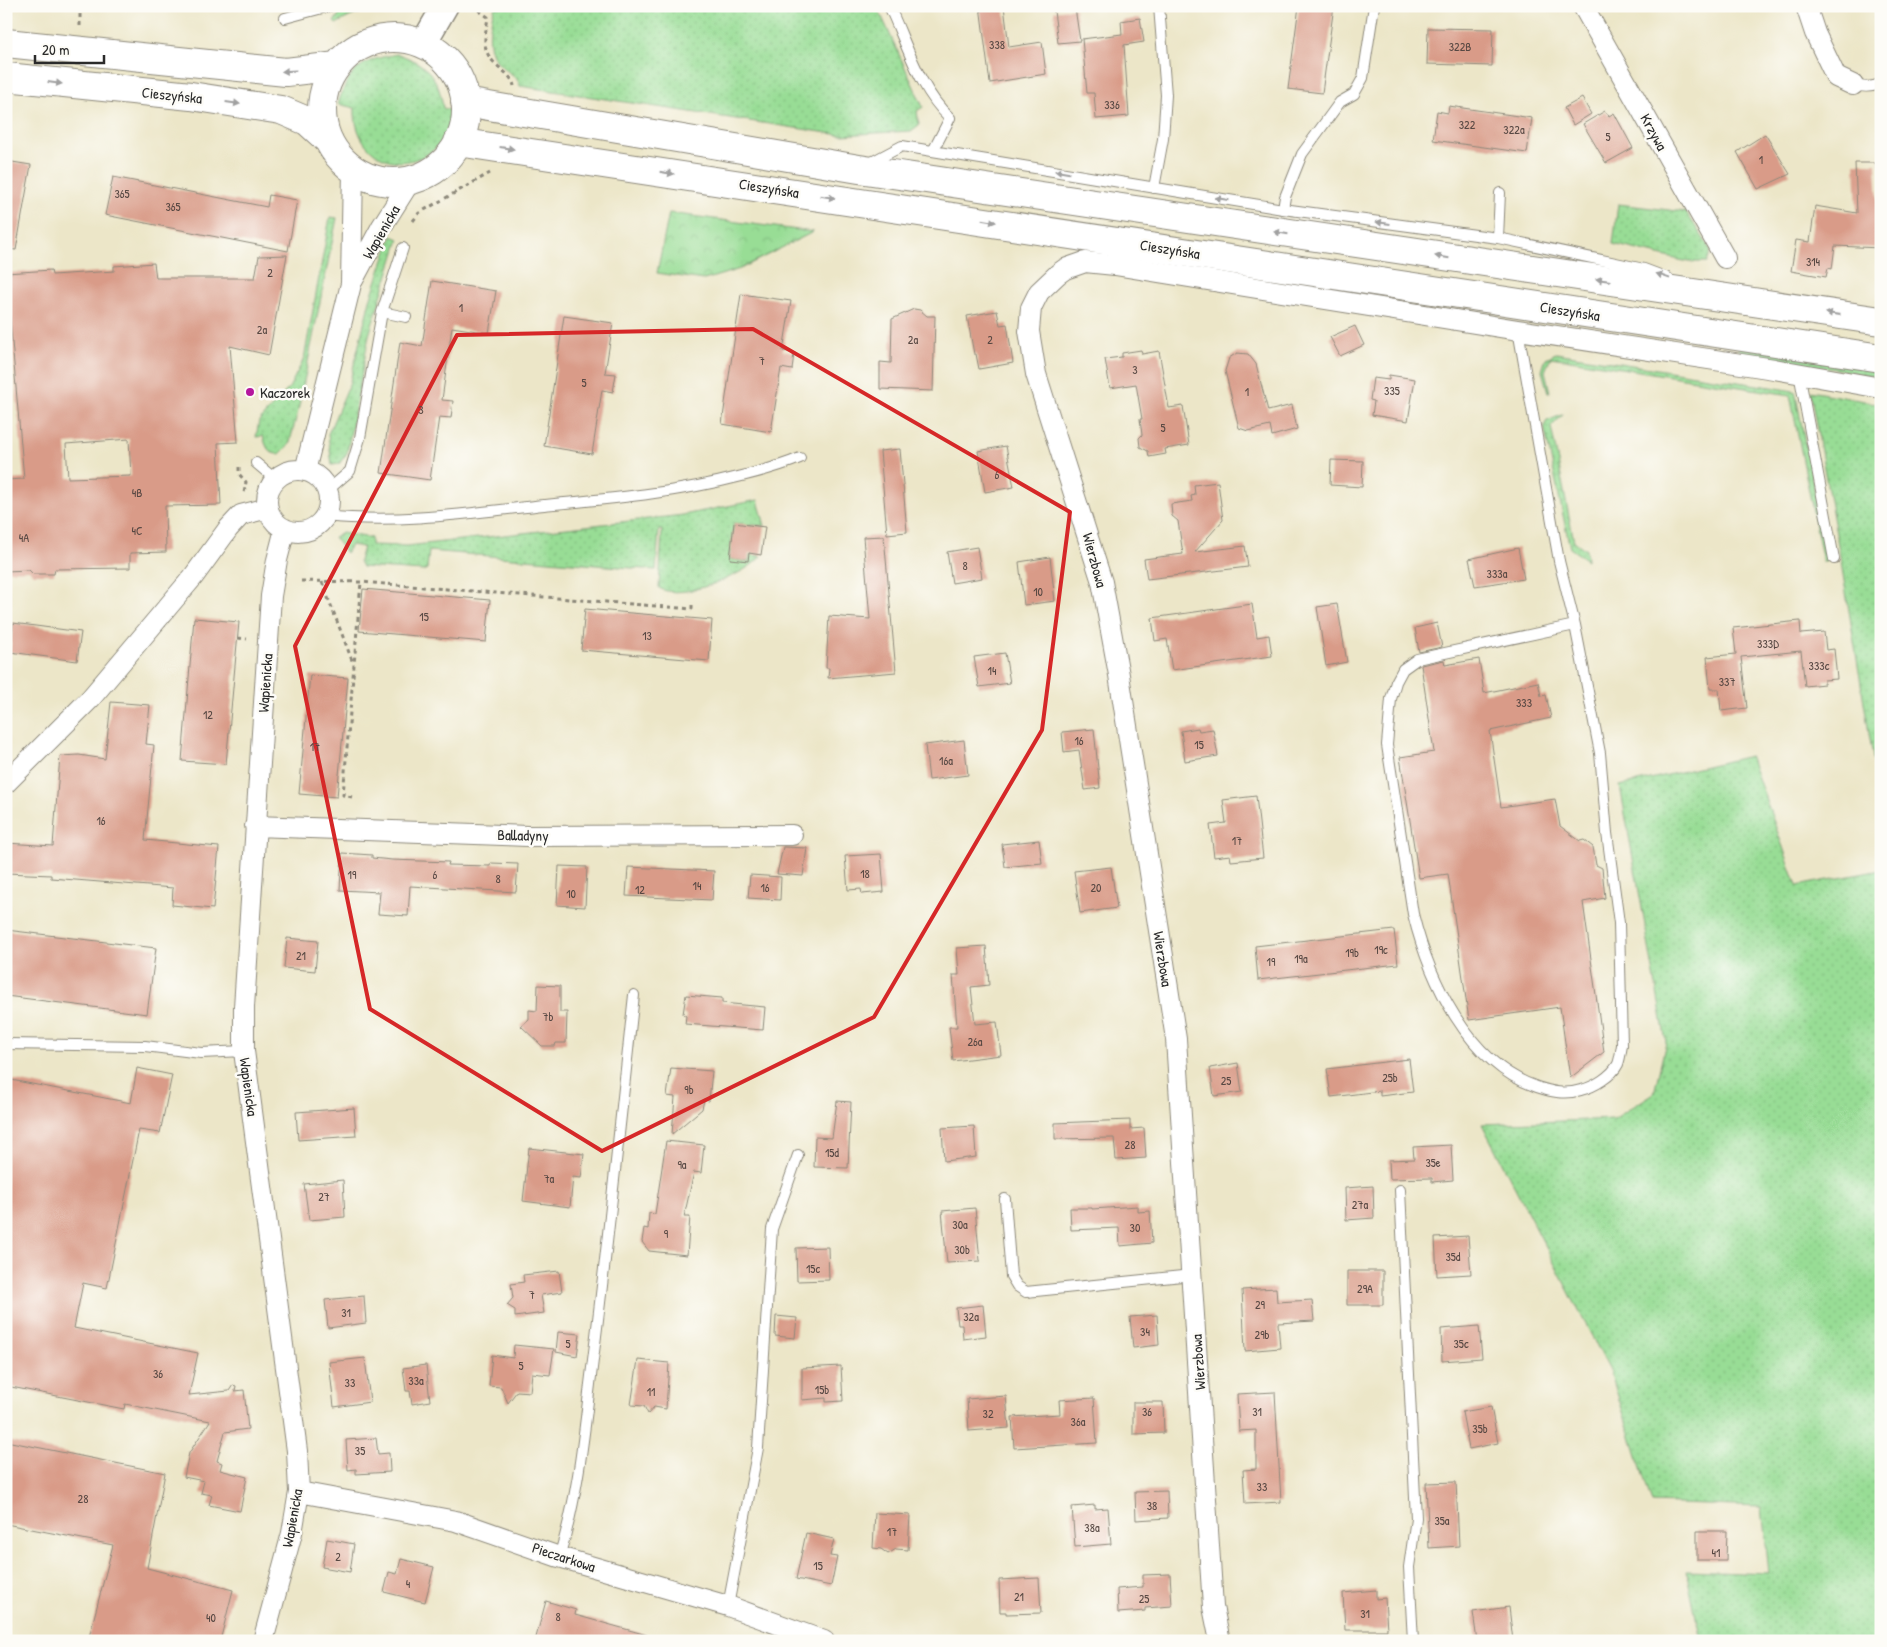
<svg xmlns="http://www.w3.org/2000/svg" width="1887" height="1647" viewBox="0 0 1887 1647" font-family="'Patrick Hand',sans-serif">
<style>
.grass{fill:url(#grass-dots);stroke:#628460}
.park{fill:url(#park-crowns);stroke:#628460}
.building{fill:#d99b88;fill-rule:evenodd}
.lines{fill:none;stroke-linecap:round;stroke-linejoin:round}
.service-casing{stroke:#8c887a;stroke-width:12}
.minor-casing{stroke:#8c887a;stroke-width:22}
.tertiary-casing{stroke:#8c887a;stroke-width:28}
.secondary-casing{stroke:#8c887a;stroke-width:30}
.path{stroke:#8c887a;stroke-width:3;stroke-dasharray:4 4;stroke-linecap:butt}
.service{stroke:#fff;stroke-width:10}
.minor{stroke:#fff;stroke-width:20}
.tertiary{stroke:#fff;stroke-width:25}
.secondary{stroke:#fff;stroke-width:28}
.oneway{fill:#a0a0a0}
.marked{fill:none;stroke:#d62828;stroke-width:4;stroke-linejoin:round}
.poi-dot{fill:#b5179e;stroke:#fdfcf7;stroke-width:2}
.labels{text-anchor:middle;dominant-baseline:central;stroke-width:5;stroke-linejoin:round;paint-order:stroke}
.number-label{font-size:12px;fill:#564742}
.street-label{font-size:15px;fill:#2b2b2b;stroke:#fdfcf7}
.poi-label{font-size:15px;fill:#2b2b2b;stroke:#fdfcf7;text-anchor:start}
</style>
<defs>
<pattern id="grass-dots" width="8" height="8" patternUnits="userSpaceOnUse" patternTransform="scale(1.25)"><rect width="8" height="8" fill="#98dd95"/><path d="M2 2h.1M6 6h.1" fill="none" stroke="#83be81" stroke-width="1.8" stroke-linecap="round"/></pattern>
<pattern id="park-crowns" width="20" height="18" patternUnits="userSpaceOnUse" patternTransform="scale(1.25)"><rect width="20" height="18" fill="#98dd95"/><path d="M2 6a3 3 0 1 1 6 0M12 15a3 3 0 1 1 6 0" fill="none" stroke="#83be81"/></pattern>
</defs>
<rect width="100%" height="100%" fill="#fdfcf7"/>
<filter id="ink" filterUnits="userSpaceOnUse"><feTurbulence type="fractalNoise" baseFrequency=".02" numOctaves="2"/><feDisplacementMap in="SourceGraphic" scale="10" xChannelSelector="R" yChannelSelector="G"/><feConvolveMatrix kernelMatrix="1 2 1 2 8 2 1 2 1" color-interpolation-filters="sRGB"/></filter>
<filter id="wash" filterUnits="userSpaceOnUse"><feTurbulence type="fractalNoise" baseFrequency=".0096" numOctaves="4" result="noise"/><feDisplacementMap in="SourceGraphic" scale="20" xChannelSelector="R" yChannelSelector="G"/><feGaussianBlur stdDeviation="1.12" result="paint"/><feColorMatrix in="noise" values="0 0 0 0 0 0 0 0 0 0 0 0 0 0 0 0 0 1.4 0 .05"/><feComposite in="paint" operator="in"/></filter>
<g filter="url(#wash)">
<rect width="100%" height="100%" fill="#ece6c8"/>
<path class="grass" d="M361,6H390C370,8 353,14 336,24L334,22L340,13Z
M495,6H877L923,107L917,111L919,125L911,131L841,135L520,86C517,75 510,74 502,67C484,51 489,26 495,6Z
M398,54C427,64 439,77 443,108L456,112C451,128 442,146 426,155C389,175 353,148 355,108L338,104C349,68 362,60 398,54Z
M1618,204L1686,212L1711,250L1707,262H1688L1613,244Z
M330,217L337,218L298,411L289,445L280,454C268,455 266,446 263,436L256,437L259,421L289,388L304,359Z
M392,236L399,239L369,335L347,453L339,464L332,465L328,434L349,385L370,300Z
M1739,347L1881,367V378L1842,370L1738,355Z
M1556,353L1795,391L1827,555L1826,562H1823L1790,395L1551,357L1545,371L1550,392H1548L1542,371L1546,358Z
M1810,391L1881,404V806L1839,550Z
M1564,414L1551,427L1574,541L1586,550L1587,560L1570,548L1544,426L1547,421Z
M758,500L765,526L734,523L729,559L749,562L750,555L761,556C748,574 680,602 659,588L662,530H659L656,570L429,551L427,569L423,571L362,567L359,561L363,547L351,545L346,553L334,537L342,533L371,538V545L407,546L683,515Z
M1750,756L1797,886L1881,870V1641H1701L1686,1570L1769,1573L1762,1507L1652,1503L1610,1371L1482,1124L1614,1119L1654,1093L1666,1042L1620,786Z"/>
<path class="park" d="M669,213L813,232L740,269L704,280L657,273Z"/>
<g id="blocks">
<path class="building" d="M980,6H1004L1009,47L1042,42L1046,74L990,83Z
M1299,6H1334L1322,93L1288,89Z
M1075,8L1080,41L1058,43L1054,11Z
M1140,18L1144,42L1124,45L1129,116L1096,119L1094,93H1087L1082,39L1122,34L1121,21Z
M1428,28L1493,29L1492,66L1427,64Z
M1582,98L1591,114L1573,125L1564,108Z
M1449,106L1532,118L1527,153L1433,140L1437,111L1448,113Z
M1605,111L1609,116L1614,113L1633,148L1606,163L1583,124Z
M1765,134L1790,174L1758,189L1737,152Z
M6,161L31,165L16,250L6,249Z
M1855,163H1876L1878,205H1881V248L1835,246L1832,269L1828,268L1826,277L1791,271L1796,240L1810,242L1815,206L1857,213Z
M113,177L267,207L269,195L297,200L288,251L105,215Z
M287,255L269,355L230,346L238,442L218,443L221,505L165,506L166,552L130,553V568L55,569L54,574H33L29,570L6,571V480L24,479L6,273L51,270L52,275L114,271V266L154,263L156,278H255L259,256ZM129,439L131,476L68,478L66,444Z
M432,281L496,291L489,333L452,327L442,400L453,401L451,418L439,417L430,480L381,473L400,342L422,346Z
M741,294L791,301L783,351L794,353L792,370L781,368L771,432L722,424Z
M914,309L920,310L927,316H935L933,391L880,389V362L891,363L892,319Z
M997,311L1000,325L1007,324L1013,363L979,369L976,354H974L967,316Z
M564,316L613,323L605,373L616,374L613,392L602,390L592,454L544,446Z
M1355,326L1364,345L1340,356L1330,337Z
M1141,350L1142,354L1159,351L1169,408L1183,406L1189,445L1165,449L1166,454L1149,457L1148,451L1140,447L1139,438L1142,435L1140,419H1142L1136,384L1110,388L1105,359L1122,357V353Z
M1237,353L1248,354L1256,364L1268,411L1292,405L1297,429L1272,436L1270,426L1248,431L1239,428L1225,371L1229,358Z
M1389,375L1415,379L1408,421L1372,415L1374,401L1370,400L1373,378L1389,380Z
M1006,446L1014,487L985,492L978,451Z
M900,449L907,532L887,534L880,451Z
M1331,460L1363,461L1362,487L1330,485Z
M1218,482L1223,520L1195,552L1245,546L1248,567L1147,579L1144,559L1183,554L1178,521L1172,516L1171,504L1192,501L1191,496L1195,495L1194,485Z
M734,523L765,527L761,555L749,553L748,561L730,559Z
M884,536L896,672L828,678L829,668H826L829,616L870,619L863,537Z
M977,547L982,578L952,583L947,552Z
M1518,548L1524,579L1475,586L1469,559Z
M1050,557L1055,601L1024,605L1019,562Z
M363,589L490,600L486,642L359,631Z
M1252,604L1257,637L1269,635L1272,656L1172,670L1167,639L1155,641L1152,618Z
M1337,604L1347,662L1326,666L1317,607Z
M585,609L712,620L709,661L581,650Z
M194,618L239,622L226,764L182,761Z
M1800,621L1801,634L1824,632L1826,650L1834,649L1837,679L1824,680V684L1805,686L1801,651L1741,657L1747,708L1721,711L1719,689H1710L1707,657L1736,654L1733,628Z
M13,623L81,632L77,661L10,652Z
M1437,623L1442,647L1419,652L1415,628Z
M1005,653L1010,683L979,687L974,657Z
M1479,659L1484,693L1538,682L1541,696L1546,695L1551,718L1490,731L1501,807L1555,799L1560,826L1580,841L1584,840L1593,847L1596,865L1602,868L1605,898L1583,902L1604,1052L1570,1078L1560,1007L1469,1020L1448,874L1419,878L1400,757L1434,752L1421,665L1444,660L1445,665Z
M310,675L348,678L337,797L299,794Z
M111,702L150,705L146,744L154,745L145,840L219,847L213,909L172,905L173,888L51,878V875L6,873V843L53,846L60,756L79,755L105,759Z
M1198,728L1199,731L1213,729L1218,756L1185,761L1181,731Z
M1094,729L1100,788L1085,790L1079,750L1064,752L1062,732Z
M964,740L968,775L929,780L925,745Z
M1256,796L1263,858L1231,861L1230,855L1214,857L1210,825L1226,823L1223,800Z
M1039,840L1042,863L1005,867L1002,844Z
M783,847L807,848L803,876L777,874Z
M342,853L372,855V858L392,860L449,862L448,865L490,866L491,863L518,864L516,892L410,886L408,916L378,914L380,892L340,890Z
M881,854L884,892L862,894L861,889L848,890L845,856Z
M559,866L587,867L585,907L557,905Z
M628,867L714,871L712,900L626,896Z
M1111,867L1117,908L1080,913L1074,871Z
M750,875L781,877L780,900L748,898Z
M6,930L156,948L147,1014L6,996Z
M1394,930L1398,964L1258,980L1255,946Z
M287,938L318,941L315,971L284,968Z
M986,946L989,985L971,987L975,1024L997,1022L1001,1055L953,1061L949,1027H957L953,975H959L957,948Z
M538,985L560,986V1012H567L566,1043H556L555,1046H542L521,1026L529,1019V1010L537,1011Z
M686,995L722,998V1003L765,1007L763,1030L685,1024L686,1016L683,1014Z
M1409,1059L1413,1092L1380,1096V1091L1331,1097L1327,1069Z
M1238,1063L1242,1092L1214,1096L1210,1068Z
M137,1068L172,1075L160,1133L139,1130L107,1288L83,1283L74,1328L198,1353L189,1395L229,1391L233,1385L236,1386L235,1391L244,1390L248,1429L225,1432L217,1461L222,1463L220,1470L247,1477L240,1511L209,1505L212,1495L201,1493L204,1481L184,1477L189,1453L210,1421L125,1404L124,1409L6,1386V1079L131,1103Z
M671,1068L712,1071L709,1101L704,1100L702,1109L672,1134L675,1097L667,1096Z
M837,1101L851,1102L848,1168L814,1167L815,1137L832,1138Z
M354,1108L356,1136L298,1140L296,1112Z
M1130,1120V1129L1144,1128L1146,1158L1116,1160L1114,1138L1055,1139V1123Z
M974,1126L976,1157L944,1161L942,1128Z
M666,1141L704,1145L701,1173L694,1172L684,1217H690L687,1255L649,1251L642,1242L644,1228L648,1229L649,1213L655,1214Z
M1451,1145L1453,1180L1432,1182V1178L1390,1179L1389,1160L1414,1159L1413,1147Z
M529,1148L584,1154L581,1178L573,1177L570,1207L523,1201Z
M343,1180L345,1217L309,1220L304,1184Z
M1373,1186L1374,1218L1346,1220L1345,1188Z
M1138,1206V1212L1150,1211L1152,1243L1120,1246L1119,1228L1071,1230L1070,1208H1092V1209Z
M975,1208L980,1261L947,1263L942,1211Z
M1468,1236L1471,1274L1437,1276L1435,1238Z
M828,1247L829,1280L797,1281L796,1248Z
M559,1271L562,1292L541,1295L544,1313L515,1317V1310L507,1305L513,1298L511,1284L524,1282L523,1275Z
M1347,1271H1383V1305H1347Z
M1276,1288L1277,1302L1312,1300L1314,1321L1278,1323L1280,1348L1245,1351L1242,1290Z
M364,1296L366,1323L328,1328L325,1300Z
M983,1305L986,1336L963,1339L962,1325H958L956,1308Z
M1157,1315L1159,1345L1133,1348L1130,1317Z
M776,1316L797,1318L795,1338L775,1336Z
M1479,1326L1482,1358L1442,1361L1441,1329Z
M558,1332L580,1334L577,1356L556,1352Z
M514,1345L554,1349L550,1375L532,1373L530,1392L517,1391L508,1403L501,1387L489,1386L492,1355L513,1358Z
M365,1358L370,1402L334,1407L329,1362Z
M638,1360L669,1363L666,1409L654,1407L648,1414L644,1406L631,1405Z
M426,1365L430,1401L412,1404L410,1391H406L403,1368Z
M841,1366L843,1401L826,1402V1398L802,1400V1368Z
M1275,1392L1281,1502L1245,1504L1243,1470L1256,1469V1430L1239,1431L1237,1394Z
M1006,1396L1009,1428L969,1431L967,1399Z
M1094,1398L1097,1443L1014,1448L1012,1417L1060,1414L1059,1400Z
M1133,1402H1163L1164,1433L1133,1434Z
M1491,1407L1498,1443L1469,1449L1462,1412Z
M376,1438L378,1454L389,1453L390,1472L356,1474V1469L348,1470L346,1440Z
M6,1441L165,1473L147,1568L233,1590L220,1641H88L113,1545L6,1524Z
M1456,1482L1459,1546L1429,1548L1426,1483Z
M1167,1491L1168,1518L1136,1520L1135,1492Z
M1095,1505V1509L1108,1508L1111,1544L1075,1547L1072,1507Z
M875,1513L910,1515L908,1550L896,1549L888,1554L881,1549L873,1548Z
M1697,1531H1727L1726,1560H1697Z
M806,1533L834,1539L830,1556L837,1557L831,1586L796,1579Z
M327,1539L354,1544L350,1572L322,1567Z
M401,1559L434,1567L425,1602L384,1592L389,1572L397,1574Z
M1170,1574L1172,1606L1145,1608V1611L1118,1613L1117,1589L1143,1587V1575Z
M1039,1578L1041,1613L1006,1614V1612H1000L999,1580Z
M1376,1590V1599L1385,1598L1387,1630H1345L1343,1593Z
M546,1601L576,1610L575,1615L647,1635L646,1641H535Z
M1509,1607L1513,1641H1477L1473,1612Z"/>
</g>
</g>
<g filter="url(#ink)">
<use href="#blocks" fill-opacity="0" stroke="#8c887a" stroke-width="1"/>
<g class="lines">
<defs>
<path id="service" d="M889,6C907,44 919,89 950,118L933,151
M285,18L330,6
M1853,85C1862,87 1873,88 1881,83
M868,164L902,146L1283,209L1498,238L1644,269L1668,278
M1154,188L1163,139L1166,95L1159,6
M1283,209L1285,197L1302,154L1340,102L1354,94L1363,78L1374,6
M1498,238L1500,193
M382,312L406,317
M1518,330L1559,561L1575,625L1600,753L1607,833L1619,923L1622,1045C1621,1051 1620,1059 1618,1064C1612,1076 1594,1087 1581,1090C1565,1095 1552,1092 1537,1087C1468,1064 1429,979 1413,914L1387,745L1391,699L1396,682L1403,669L1417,659L1575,625
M1799,373L1834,559
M256,463L276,480
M327,491L350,471L360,438L382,312L403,248
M325,516C398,524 471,513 544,505C610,499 677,493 742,476C762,471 781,466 800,458
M6,1044L145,1046L201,1053L244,1051
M1400,1190L1416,1518L1409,1567L1413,1641
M1005,1199L1011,1276L1017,1286L1026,1292L1192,1275
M559,1557C580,1491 585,1421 594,1352C609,1233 621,1114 634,995
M728,1606L758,1448L772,1229L798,1155"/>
<path id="minor" d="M1583,6L1725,258
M1806,6L1815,33L1836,77L1853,85
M353,280L382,226L411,180
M267 501a31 31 0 1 1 62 0a31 31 0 1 1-62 0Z
M305,471L351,284L353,169
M6,783L90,699L193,577L228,529L241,515L268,508
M255,826L527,836L792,835
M299,1492L456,1521L559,1557L728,1606L824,1641
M263,1641L292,1533L299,1492L297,1451L244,1051V1007L271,596L277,560L285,529
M1220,1641L1213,1607L1176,1039L1119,675L1102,582L1036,374L1029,331L1031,308L1039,292L1058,274L1065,269L1085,262L1115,265L1518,330L1774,369L1881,388"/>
<path id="tertiary" d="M423,44L445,6"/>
<path id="secondary" d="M322 110a72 72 0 1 1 144 0a72 72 0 1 1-144 0Z
M6,43L286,72L337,66
M6,77L191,96L281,110L307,121L329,141
M465,102L859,169L1881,321
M458,142L1881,358"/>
</defs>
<use href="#service" class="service-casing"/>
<use href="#minor" class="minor-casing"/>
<use href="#tertiary" class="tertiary-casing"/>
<use href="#secondary" class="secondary-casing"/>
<path class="path" d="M80,6V27
M472,6L488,17C487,26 483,40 486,49C490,66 511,71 514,86
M413,221L419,213L490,173
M239,467V474L246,482L244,493
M301,581L361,582L692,609V601
M322,582L353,663
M238,638L247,639
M352,797L343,795L361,582"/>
<use href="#service" class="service"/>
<use href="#minor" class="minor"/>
<use href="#tertiary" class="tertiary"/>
<use href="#secondary" class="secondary"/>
</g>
<defs><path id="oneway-solid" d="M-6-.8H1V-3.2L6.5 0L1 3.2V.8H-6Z" transform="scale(1.25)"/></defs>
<g class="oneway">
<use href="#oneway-solid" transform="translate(289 71) rotate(177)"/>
<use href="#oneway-solid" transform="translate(55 83) rotate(7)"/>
<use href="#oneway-solid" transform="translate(233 103) rotate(8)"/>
<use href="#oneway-solid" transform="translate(507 148) rotate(8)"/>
<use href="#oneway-solid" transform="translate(1062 172) rotate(-171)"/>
<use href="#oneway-solid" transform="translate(667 173) rotate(9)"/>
<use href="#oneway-solid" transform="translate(828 197) rotate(9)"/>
<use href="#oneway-solid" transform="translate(1222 199) rotate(-171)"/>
<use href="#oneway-solid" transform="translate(989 221) rotate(9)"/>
<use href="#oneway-solid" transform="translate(1383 223) rotate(-172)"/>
<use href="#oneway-solid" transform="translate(1281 233) rotate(-171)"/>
<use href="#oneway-solid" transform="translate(1442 257) rotate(-171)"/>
<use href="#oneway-solid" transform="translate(1663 276) rotate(-160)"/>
<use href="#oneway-solid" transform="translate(1603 280) rotate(-172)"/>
<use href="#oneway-solid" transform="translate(1833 314) rotate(-172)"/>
</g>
</g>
<path class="marked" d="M753,329L1070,512L1042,730L874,1017L602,1151L370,1009L295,646L457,335Z"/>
<circle class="poi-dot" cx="250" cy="392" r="5"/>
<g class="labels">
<g class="number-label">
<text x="997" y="44">338</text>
<text x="1460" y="46">322B</text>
<text x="1112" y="104">336</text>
<text x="1467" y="124">322</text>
<text x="1514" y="129">322a</text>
<text x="1608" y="136">5</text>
<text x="1761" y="159">1</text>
<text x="122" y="193">365</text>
<text x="173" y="206">365</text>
<text x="1813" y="261">314</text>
<text x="270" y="272">2</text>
<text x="461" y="307">1</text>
<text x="262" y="329">2a</text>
<text x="913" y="339">2a</text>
<text x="990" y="339">2</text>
<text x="762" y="360">7</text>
<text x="1135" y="369">3</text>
<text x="584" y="382">5</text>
<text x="1392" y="390">335</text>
<text x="1247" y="391">1</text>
<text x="421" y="409">3</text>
<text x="1163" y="427">5</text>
<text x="997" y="474">6</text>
<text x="137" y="492">4B</text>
<text x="137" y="530">4C</text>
<text x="24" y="537">4A</text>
<text x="965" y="565">8</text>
<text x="1497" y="573">333a</text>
<text x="1038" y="591">10</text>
<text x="424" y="616">15</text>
<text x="647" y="635">13</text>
<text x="1768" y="643">333D</text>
<text x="1819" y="665">333c</text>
<text x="992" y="670">14</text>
<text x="1727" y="681">337</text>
<text x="1524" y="702">333</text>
<text x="208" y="714">12</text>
<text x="1079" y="740">16</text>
<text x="1199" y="744">15</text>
<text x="315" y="746">17</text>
<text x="946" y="760">16a</text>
<text x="101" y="820">16</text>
<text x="1237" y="840">17</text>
<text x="865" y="873">18</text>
<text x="352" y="874">19</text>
<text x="435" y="874">6</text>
<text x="498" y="878">8</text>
<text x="697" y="885">14</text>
<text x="765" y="887">16</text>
<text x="1096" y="887">20</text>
<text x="640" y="889">12</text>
<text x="571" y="893">10</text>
<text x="1381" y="949">19c</text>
<text x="1352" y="952">19b</text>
<text x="301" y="955">21</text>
<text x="1301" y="958">19a</text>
<text x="1271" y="961">19</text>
<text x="548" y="1016">7b</text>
<text x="975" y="1041">26a</text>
<text x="1390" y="1077">25b</text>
<text x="1226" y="1080">25</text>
<text x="689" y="1089">9b</text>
<text x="1130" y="1144">28</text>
<text x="832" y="1152">15d</text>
<text x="1433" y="1162">35e</text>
<text x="682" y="1164">9a</text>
<text x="549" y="1178">7a</text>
<text x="324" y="1196">27</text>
<text x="1360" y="1204">27a</text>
<text x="960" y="1224">30a</text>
<text x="1135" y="1227">30</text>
<text x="666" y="1233">9</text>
<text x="962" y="1249">30b</text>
<text x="1453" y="1256">35d</text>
<text x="813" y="1268">15c</text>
<text x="1365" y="1288">29A</text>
<text x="532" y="1294">7</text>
<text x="1260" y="1304">29</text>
<text x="346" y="1312">31</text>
<text x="971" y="1316">32a</text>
<text x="1145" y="1331">34</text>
<text x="1262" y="1334">29b</text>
<text x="568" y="1343">5</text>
<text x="1461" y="1343">35c</text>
<text x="521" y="1365">5</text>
<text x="158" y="1373">36</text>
<text x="416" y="1380">33a</text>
<text x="350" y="1382">33</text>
<text x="822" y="1389">15b</text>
<text x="651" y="1391">11</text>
<text x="1147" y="1411">36</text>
<text x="1257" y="1411">31</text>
<text x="988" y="1413">32</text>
<text x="1078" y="1421">36a</text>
<text x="1480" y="1428">35b</text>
<text x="360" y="1450">35</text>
<text x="1262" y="1486">33</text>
<text x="83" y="1498">28</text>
<text x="1152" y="1505">38</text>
<text x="1442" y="1520">35a</text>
<text x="1092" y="1527">38a</text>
<text x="892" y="1531">17</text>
<text x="1716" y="1552">41</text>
<text x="338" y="1556">2</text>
<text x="818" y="1565">15</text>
<text x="408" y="1583">4</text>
<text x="1019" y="1596">21</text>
<text x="1144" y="1598">25</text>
<text x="1365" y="1613">31</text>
<text x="558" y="1616">8</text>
<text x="211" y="1617">40</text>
</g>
<g class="street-label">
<text transform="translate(172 95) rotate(6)">Cieszyńska</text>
<text transform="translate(1654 132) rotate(61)">Krzywa</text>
<text transform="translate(769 188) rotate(9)">Cieszyńska</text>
<text transform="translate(381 232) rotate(-60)">Wapienicka</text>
<text transform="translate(1170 249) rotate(9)">Cieszyńska</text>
<text transform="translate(1570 311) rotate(9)">Cieszyńska</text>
<text transform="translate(1095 560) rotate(75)">Wierzbowa</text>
<text transform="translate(265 683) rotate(-86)">Wapienicka</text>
<text transform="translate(523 835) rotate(1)">Balladyny</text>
<text transform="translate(1163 959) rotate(81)">Wierzbowa</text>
<text transform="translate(249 1087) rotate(82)">Wapienicka</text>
<text transform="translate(1198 1362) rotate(-94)">Wierzbowa</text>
<text transform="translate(292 1518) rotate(-80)">Wapienicka</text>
<text transform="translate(564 1557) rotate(18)">Pieczarkowa</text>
</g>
<g class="poi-label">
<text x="260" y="392">Kaczorek</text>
</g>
</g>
<rect width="1887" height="1647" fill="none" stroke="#fdfcf7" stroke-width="25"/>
<path d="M35 55v8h69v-8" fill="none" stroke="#2b2b2b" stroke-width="2.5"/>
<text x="42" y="55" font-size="15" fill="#2b2b2b" stroke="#fdfcf7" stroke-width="4" paint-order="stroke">20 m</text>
</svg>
